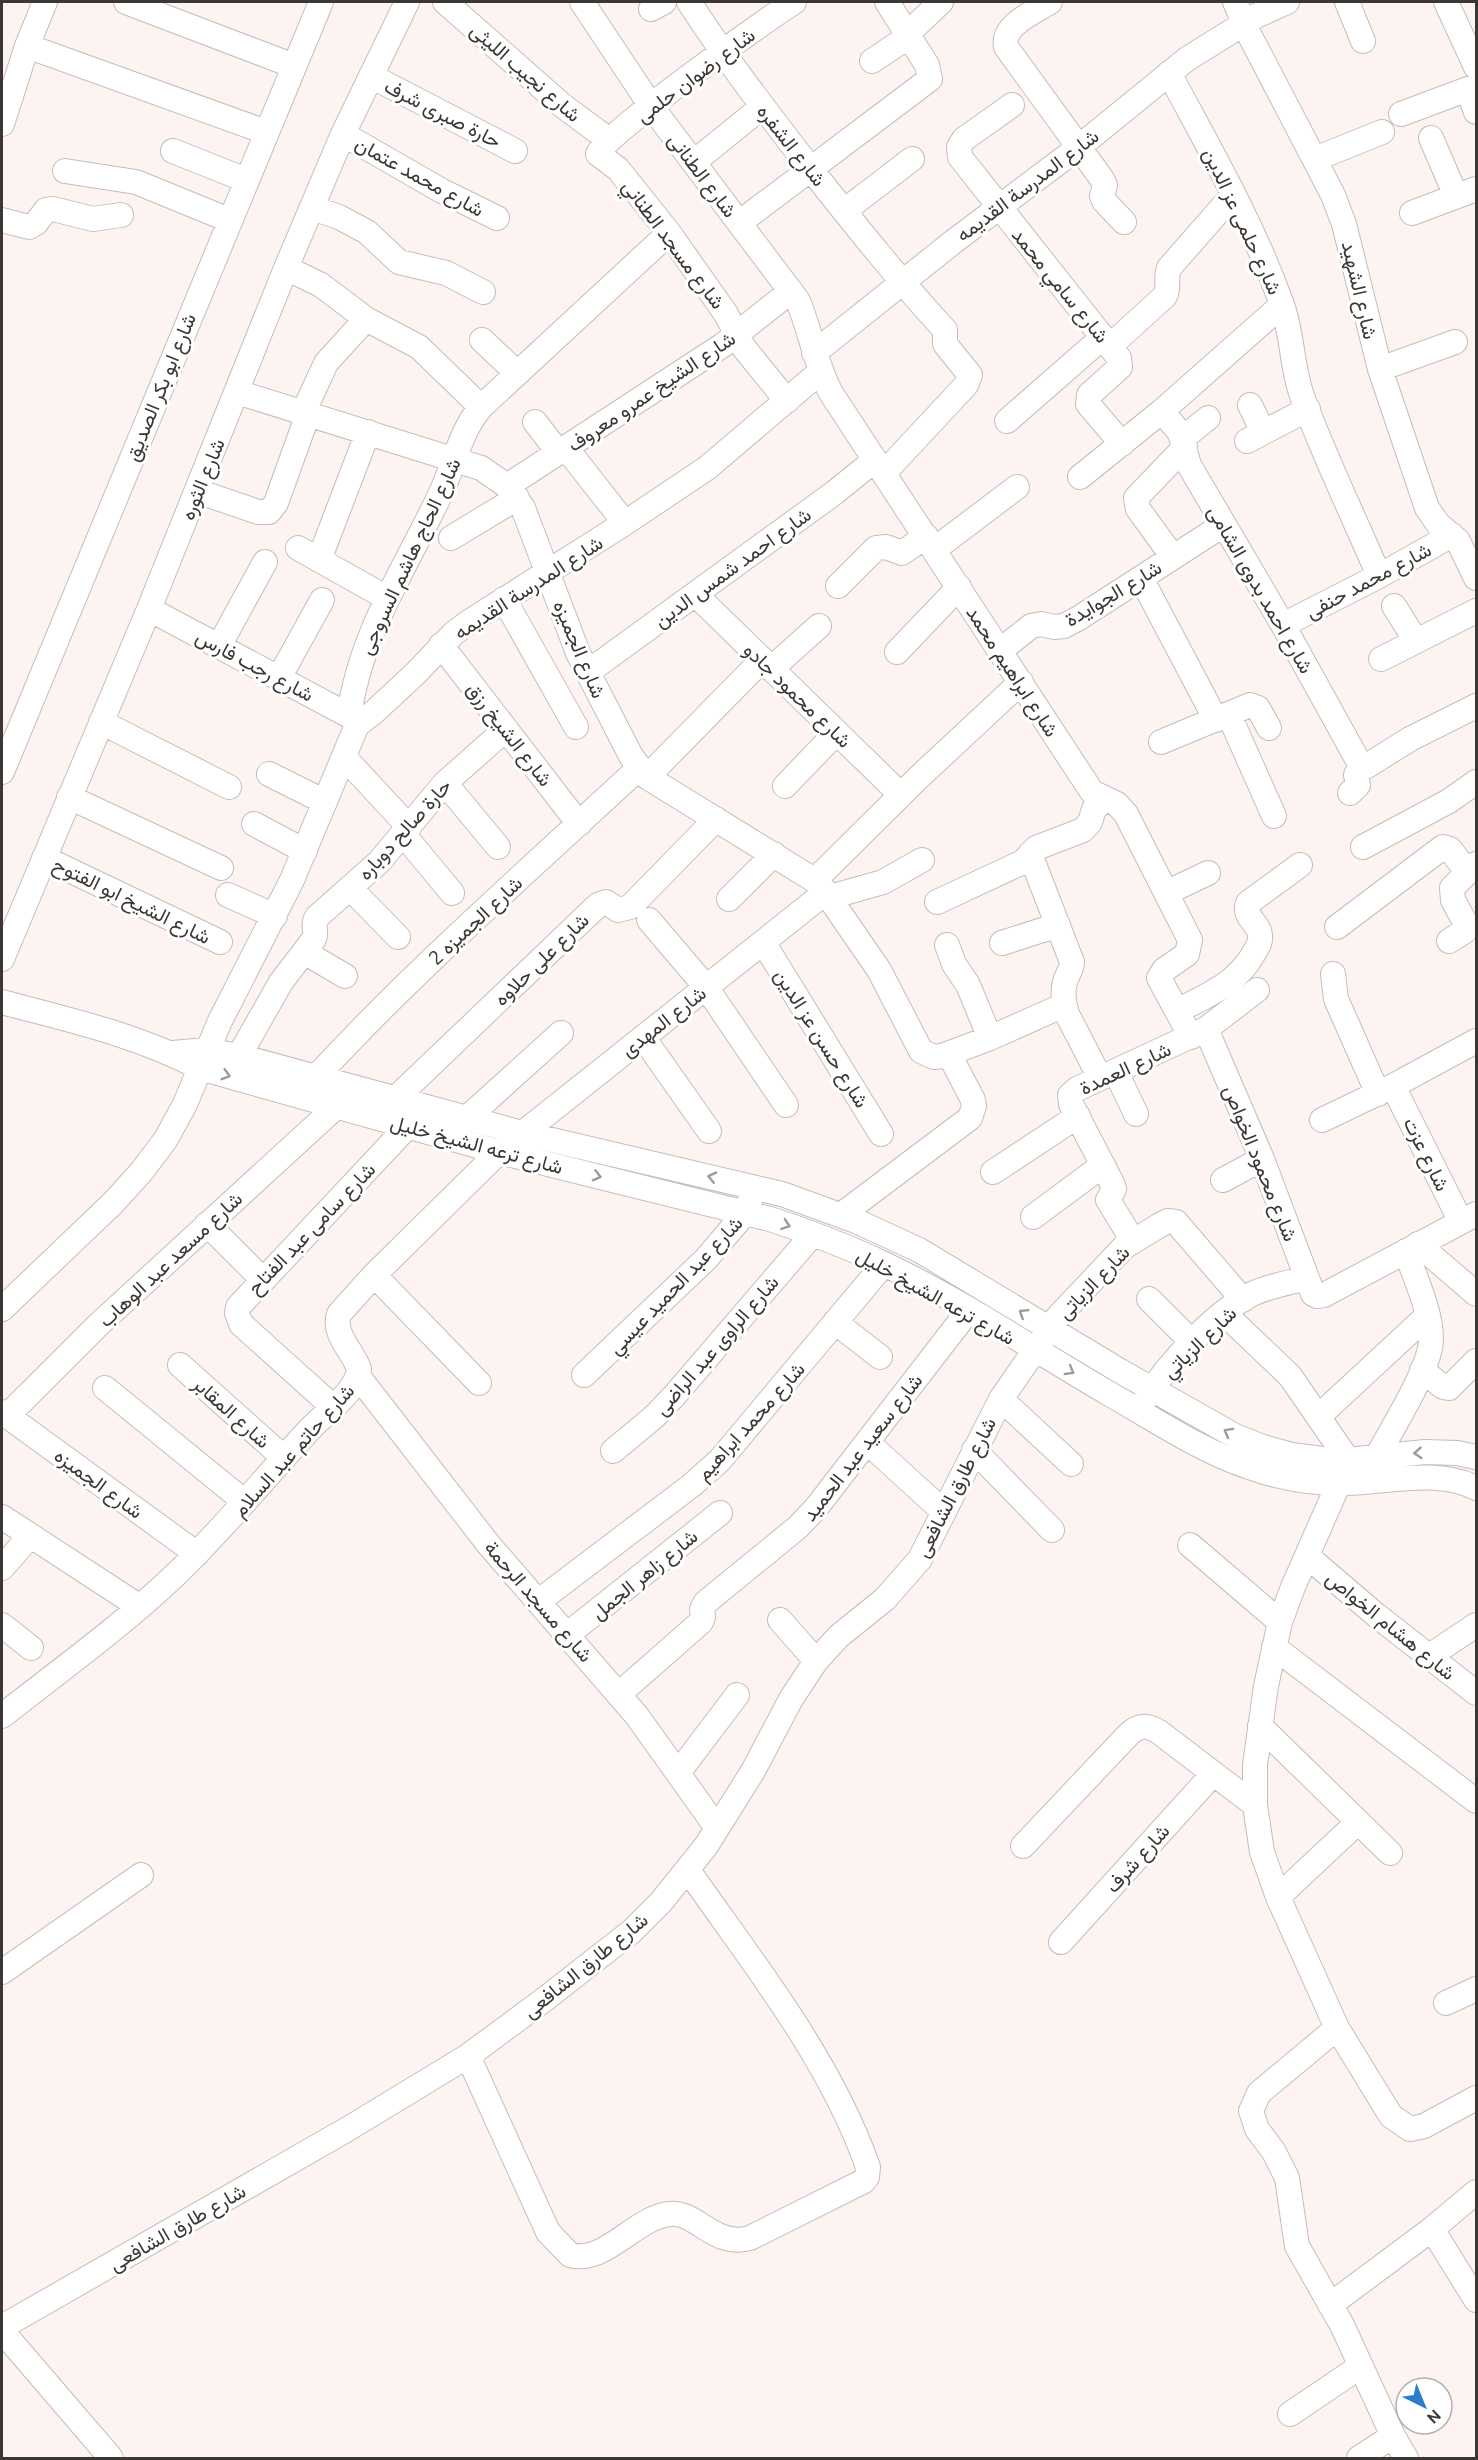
<svg xmlns="http://www.w3.org/2000/svg" width="1478" height="2460" viewBox="0 0 1478 2460" font-family="Ubuntu,Vazirmatn,sans-serif">
<style>
.lines{fill:none;stroke-linecap:round;stroke-linejoin:round}
.minor-casing{stroke:#c6bdb9;stroke-width:26}
.minor{stroke:#fff;stroke-width:24}
.oneway{stroke:#9c9b9a}
.labels{text-anchor:middle;dominant-baseline:central;stroke-width:6;stroke-linejoin:round;paint-order:stroke}
.street-label{font-size:20px;fill:#3a3735;stroke:#fff}
</style>
<rect width="100%" height="100%" fill="#fdf3f0"/>
<g class="lines">
<defs>
<path id="minor" d="M126,2L294,66
M445,2L563,106L609,140
M582,2L651,106L798,301C811,332 815,363 831,393L1092,792L1117,804L1126,814L1190,940L1187,954L1164,970L1159,978L1191,1037
M689,2C727,61 770,116 813,172C856,226 898,279 945,330V344L970,375L966,385L884,473
M1050,2C1035,12 1001,25 1006,47L1102,179L1105,185L1102,196L1104,201L1124,222
M1235,2L1249,34L1333,195L1344,224L1380,369L1427,508L1438,524L1458,541L1476,578
M1347,2L1363,41
M1446,2L1476,67
M651,9L664,2
M907,34L941,2
M27,46L266,132
M872,61L908,37
M1169,73C1209,148 1252,222 1281,302C1293,333 1291,365 1302,396C1324,456 1354,517 1379,576
M371,76L515,151
M1468,90L1476,112
M1012,105L964,139L959,147L960,157L1119,358L1120,367L1089,395L1088,404L1122,444
M1401,114L1476,86
M2,124L27,46L45,2
M343,134L442,191L497,218
M1431,138L1456,196
M173,151L246,180
M1315,159L1382,132
M694,162L762,107
M65,171L136,182L229,220
M312,208L339,217L367,232L399,262L446,273L483,292
M844,211L912,159
M1412,213L1476,189
M2,220L29,227L36,223L46,210L53,209L93,219L121,215
M739,223L930,79L927,65L887,2
M286,268L321,285L366,319L419,347L481,407
M482,340L517,373
M1110,346L1165,296C1170,286 1165,278 1169,268L1233,195
M814,353L953,242L1079,147L1187,59L1256,16L1287,2
M1380,369L1455,342
M237,392L481,468L507,486L523,508L578,653L631,756L647,777L819,883L879,970L921,1051L934,1057L942,1056L990,1038L1064,1005
M787,401L744,348L726,314L669,233L618,169L598,154C606,133 765,21 794,2
M1250,405L1263,432
M1162,411L1180,433L1189,465L1283,625L1361,766
M303,413L326,363L366,319
M1007,421L1103,337
M535,422L559,453
M1182,439L1208,418
M1247,441L1308,409
M566,448L625,523
M1080,477L1162,411L1282,305
M507,486L723,345L791,291
M197,491L258,512H269L276,503L308,414
M451,538L517,498
M298,548L387,598
M935,549L1017,487
M1173,557L1138,509L1136,498L1185,447
M319,560L368,432
M1141,578L1216,720
M838,586L876,548L886,547L902,553L926,536
M695,594L901,795
M504,599L576,727
M1394,606L1416,641
M149,609L361,722
M1283,625L1379,576L1452,535
M441,645L579,824
M219,646L265,562
M1001,650L1031,626L1042,624L1054,627L1064,626L1079,618L1223,525
M897,652L959,587
M1381,659L1476,611
M771,669L819,626
M588,672L834,493L875,460
M279,678L322,600
M349,715C361,632 404,571 439,497C454,467 459,433 481,407L669,233
M1229,715L1274,816
M101,722L229,787
M1161,742L1250,705L1258,708L1269,728
M344,757L409,827
M1361,766H1367L1410,739L1476,706
M2,772L321,2
M269,774L325,802
M647,777L762,660
M445,783L498,847
M785,786L836,733
M1350,793L1358,785L1356,775L1361,766
M69,797L221,868
M254,824L305,851
M404,835L452,893
M1363,847L1449,801L1476,782
M1030,854L1072,962C1072,970 1067,974 1065,982C1062,992 1064,1004 1067,1014L1100,1078
M44,858L220,942
M815,880L917,779L1021,682
M350,888L398,937
M1166,893L1208,873
M228,895L275,916
M830,897L883,882L922,860
M729,899L774,854
M937,902L1023,862L1036,848L1083,830L1090,822L1094,809L1104,800
M649,920L706,987L786,1105
M1337,927L1443,847L1450,849L1467,872
M1449,941L1465,931L1467,926L1453,900L1452,888L1476,864
M763,942L881,1134
M1002,943L1058,925
M947,945L954,964L968,985L990,1038
M304,952L345,976
M2,959L149,609L286,268L343,134L407,2
M1333,974L1336,999L1378,1094
M2,1002C69,1020 138,1035 200,1068L499,1152L770,1219C809,1232 847,1246 884,1264C962,1301 1034,1350 1108,1393C1154,1419 1199,1450 1249,1467C1277,1477 1307,1483 1337,1483C1383,1484 1434,1467 1476,1488
M1177,1011C1206,996 1237,984 1254,953C1257,948 1261,942 1260,936C1260,923 1242,917 1248,903L1300,865
M1206,1029L1262,1159L1313,1294L1317,1296L1324,1295L1476,1214
M643,1037L709,1131
M173,1053L206,1050L239,1056L522,1133L782,1194L856,1221L919,1250L1120,1371L1235,1436L1263,1447L1292,1455L1322,1459L1348,1460L1425,1452L1457,1453L1476,1457
M239,1056L281,982L314,939C318,931 311,926 317,917L379,862L445,783L506,729
M1116,1072L1136,1114
M317,1076C418,967 530,869 639,768
M1393,1086L1461,1222
M396,1098L598,905L606,902L618,910L630,907L716,819
M467,1118L561,1033
M1322,1120L1393,1086L1476,1041
M993,1172L1078,1116
M1223,1180L1262,1159
M841,1215L970,1118L974,1106L973,1100L949,1054
M1033,1217L1103,1165
M207,1224L262,1279
M1133,1241L1108,1200L1114,1189L1113,1185L1071,1104L1070,1095L1077,1089L1206,1029L1257,990
M1418,1244L1476,1294
M374,1275L479,1383
M1149,1299L1193,1343
M2,1309L113,1203L142,1171L166,1139L185,1104L220,1021L292,880L357,725L374,712L416,673L454,633L469,622L625,523L707,468L820,372
M1224,1313L1290,1376L1348,1460
M835,1322L880,1357
M180,1365L284,1458
M1422,1370L1443,1387L1449,1388L1476,1361
M584,1375L706,1259L745,1213L750,1201
M358,1376L489,1545L637,1716L717,1828
M105,1388L245,1502
M1001,1399L1071,1464
M1143,1402C1168,1365 1212,1314 1252,1294C1269,1286 1288,1283 1306,1278
M332,1406L241,1324L237,1313L238,1307L408,1126
M2,1412L197,1554
M7,1416L97,1326L337,1106
M1319,1416L1427,1316
M867,1442L944,1512
M974,1450L1052,1530
M613,1451L655,1416L674,1396L813,1234
M1371,1468C1386,1437 1431,1370 1431,1339C1431,1310 1415,1279 1406,1251
M1339,1483L1293,1587L1280,1622L1266,1686L1255,1765V1805L1262,1852L1278,1897L1337,2028L1391,2116L1410,2129L1424,2126L1476,2098
M2,1517L140,1607
M1190,1545L1280,1622
M1307,1556L1376,1615L1476,1693
M2,1568L30,1536
M539,1601L692,1485L720,1460L884,1264
M780,1620L816,1661
M2,1625L31,1648
M568,1634L720,1513
M1274,1647L1476,1801
M1428,1657L1476,1625
M619,1694L701,1622L703,1617L702,1609L705,1603L798,1527L816,1508L969,1310
M2,1716C59,1671 119,1628 172,1578C222,1531 264,1478 311,1428C327,1411 356,1393 359,1369C353,1351 332,1334 339,1314L374,1275L499,1152L826,892
M1260,1726L1390,1853
M678,1773L737,1695
M1023,1846L1128,1735C1138,1725 1147,1724 1159,1732L1255,1805
M1278,1897L1358,1822
M1061,1942L1213,1774
M2,1972L141,1875
M1446,2003L1476,1989
M1337,2028L1259,2093L1251,2111L1257,2129L1274,2152L1287,2178L1297,2246L1342,2325L1393,2436L1406,2458
M468,2056L548,2232L570,2255C604,2265 635,2218 669,2214C696,2210 713,2248 750,2238L864,2181L867,2177L868,2167C829,2057 754,1965 688,1870
M1432,2229L1476,2300
M1330,2305L1432,2229L1476,2192
M2,2327L346,2130L468,2056L545,1999L632,1931L661,1902L706,1846L753,1771L791,1699L816,1661L839,1636L885,1599L920,1559L1001,1399L1057,1318L1124,1247L1160,1225L1168,1221L1176,1222L1243,1300
M2,2331L111,2458
M1290,2414L1361,2366
M1359,2458L1393,2436"/>
</defs>
<use href="#minor" class="minor-casing"/>
<use href="#minor" class="minor"/>
</g>
<defs><path id="oneway-chevron" d="M-2-3.5L2.5 0L-2 3.5" fill="none" stroke-width="1.6" stroke-linecap="round" stroke-linejoin="round" transform="scale(1.5)"/></defs>
<g class="oneway">
<use href="#oneway-chevron" transform="translate(226 1075) rotate(16)"/>
<use href="#oneway-chevron" transform="translate(597 1176) rotate(14)"/>
<use href="#oneway-chevron" transform="translate(712 1177) rotate(-167)"/>
<use href="#oneway-chevron" transform="translate(786 1225) rotate(19)"/>
<use href="#oneway-chevron" transform="translate(1023 1313) rotate(-148)"/>
<use href="#oneway-chevron" transform="translate(1070 1371) rotate(30)"/>
<use href="#oneway-chevron" transform="translate(1228 1432) rotate(-151)"/>
<use href="#oneway-chevron" transform="translate(1418 1453) rotate(176)"/>
</g>
<g class="labels">
<g class="street-label">
<text transform="translate(526 72) rotate(41)">شارع نجيب الليثى</text>
<text transform="translate(695 75) rotate(-37)">شارع رضوان حلمى</text>
<text transform="translate(443 113) rotate(27)">حارة صبرى شرف</text>
<text transform="translate(792 145) rotate(52)">شارع الشفره</text>
<text transform="translate(703 175) rotate(53)">شارع الطنانى</text>
<text transform="translate(420 176) rotate(29)">شارع محمد عتمان</text>
<text transform="translate(1027 185) rotate(-37)">شارع المدرسة القديمه</text>
<text transform="translate(1243 221) rotate(65)">شارع حلمى عز الدين</text>
<text transform="translate(674 244) rotate(53)">شارع مسجد الطناني</text>
<text transform="translate(1061 285) rotate(51)">شارع سامي محمد</text>
<text transform="translate(1360 290) rotate(77)">شارع الشهيد</text>
<text transform="translate(160 387) rotate(-68)">شارع ابو بكر الصديق</text>
<text transform="translate(651 391) rotate(-34)">شارع الشيخ عمرو معروف</text>
<text transform="translate(202 479) rotate(-68)">شارع الثوره</text>
<text transform="translate(409 556) rotate(-65)">شارع الحاج هاشم السروجى</text>
<text transform="translate(732 567) rotate(-36)">شارع احمد شمس الدين</text>
<text transform="translate(1368 580) rotate(-28)">شارع محمد حنفى</text>
<text transform="translate(528 587) rotate(-33)">شارع المدرسة القديمه</text>
<text transform="translate(1261 589) rotate(60)">شارع احمد بدوى الشامى</text>
<text transform="translate(1113 593) rotate(-31)">شارع الجوايدة</text>
<text transform="translate(580 649) rotate(67)">شارع الجميزه</text>
<text transform="translate(255 665) rotate(28)">شارع رجب فارس</text>
<text transform="translate(1013 671) rotate(57)">شارع ابراهيم محمد</text>
<text transform="translate(798 695) rotate(44)">شارع محمود جادو</text>
<text transform="translate(510 734) rotate(52)">شارع الشيخ رزق</text>
<text transform="translate(404 829) rotate(-48)">حارة صالح دوباره</text>
<text transform="translate(132 900) rotate(26)">شارع الشيخ ابو الفتوح</text>
<text transform="translate(475 920) rotate(-43)">شارع الجميزه 2</text>
<text transform="translate(541 959) rotate(-44)">شارع على حلاوه</text>
<text transform="translate(663 1021) rotate(-38)">شارع المهدى</text>
<text transform="translate(822 1038) rotate(58)">شارع حسن عز الدين</text>
<text transform="translate(1125 1068) rotate(-25)">شارع العمدة</text>
<text transform="translate(477 1144) rotate(15)">شارع ترعه الشيخ خليل</text>
<text transform="translate(1427 1154) rotate(64)">شارع عزت</text>
<text transform="translate(1261 1163) rotate(68)">شارع محمود الخواص</text>
<text transform="translate(311 1228) rotate(-46)">شارع سامى عبد الفتاح</text>
<text transform="translate(170 1259) rotate(-43)">شارع مسعد عبد الوهاب</text>
<text transform="translate(1093 1282) rotate(-46)">شارع الزياتى</text>
<text transform="translate(675 1285) rotate(-46)">شارع عبد الحميد عيسي</text>
<text transform="translate(936 1296) rotate(29)">شارع ترعه الشيخ خليل</text>
<text transform="translate(1199 1342) rotate(-44)">شارع الزياتي</text>
<text transform="translate(716 1345) rotate(-49)">شارع الراوى عبد الراضى</text>
<text transform="translate(232 1412) rotate(42)">شارع المقابر</text>
<text transform="translate(750 1421) rotate(-48)">شارع محمد ابراهيم</text>
<text transform="translate(862 1447) rotate(-52)">شارع سعيد عبد الحميد</text>
<text transform="translate(293 1450) rotate(-48)">شارع حاتم عبد السلام</text>
<text transform="translate(99 1483) rotate(36)">شارع الجميزه</text>
<text transform="translate(955 1487) rotate(-63)">شارع طارق الشافعى</text>
<text transform="translate(644 1574) rotate(-39)">شارع زاهر الجمل</text>
<text transform="translate(539 1601) rotate(49)">شارع مسجد الرحمة</text>
<text transform="translate(1391 1625) rotate(39)">شارع هشام الخواص</text>
<text transform="translate(1137 1858) rotate(-48)">شارع شرف</text>
<text transform="translate(585 1965) rotate(-39)">شارع طارق الشافعى</text>
<text transform="translate(177 2227) rotate(-30)">شارع طارق الشافعى</text>
</g>
</g>
<rect width="1478" height="2460" fill="none" stroke="#3a3735" stroke-width="6"/>
<g transform="translate(1424 2406) rotate(137)"><circle r="28" fill="#ffffff" stroke="#b0afae" stroke-width="1.5"/>
<path d="M0-4.5L10 22L0 15L-10 22Z" fill="#2b7ccb"/>
<text y="-9" font-size="16" font-weight="bold" text-anchor="middle" fill="#3a3735">N</text>
</g>
</svg>
